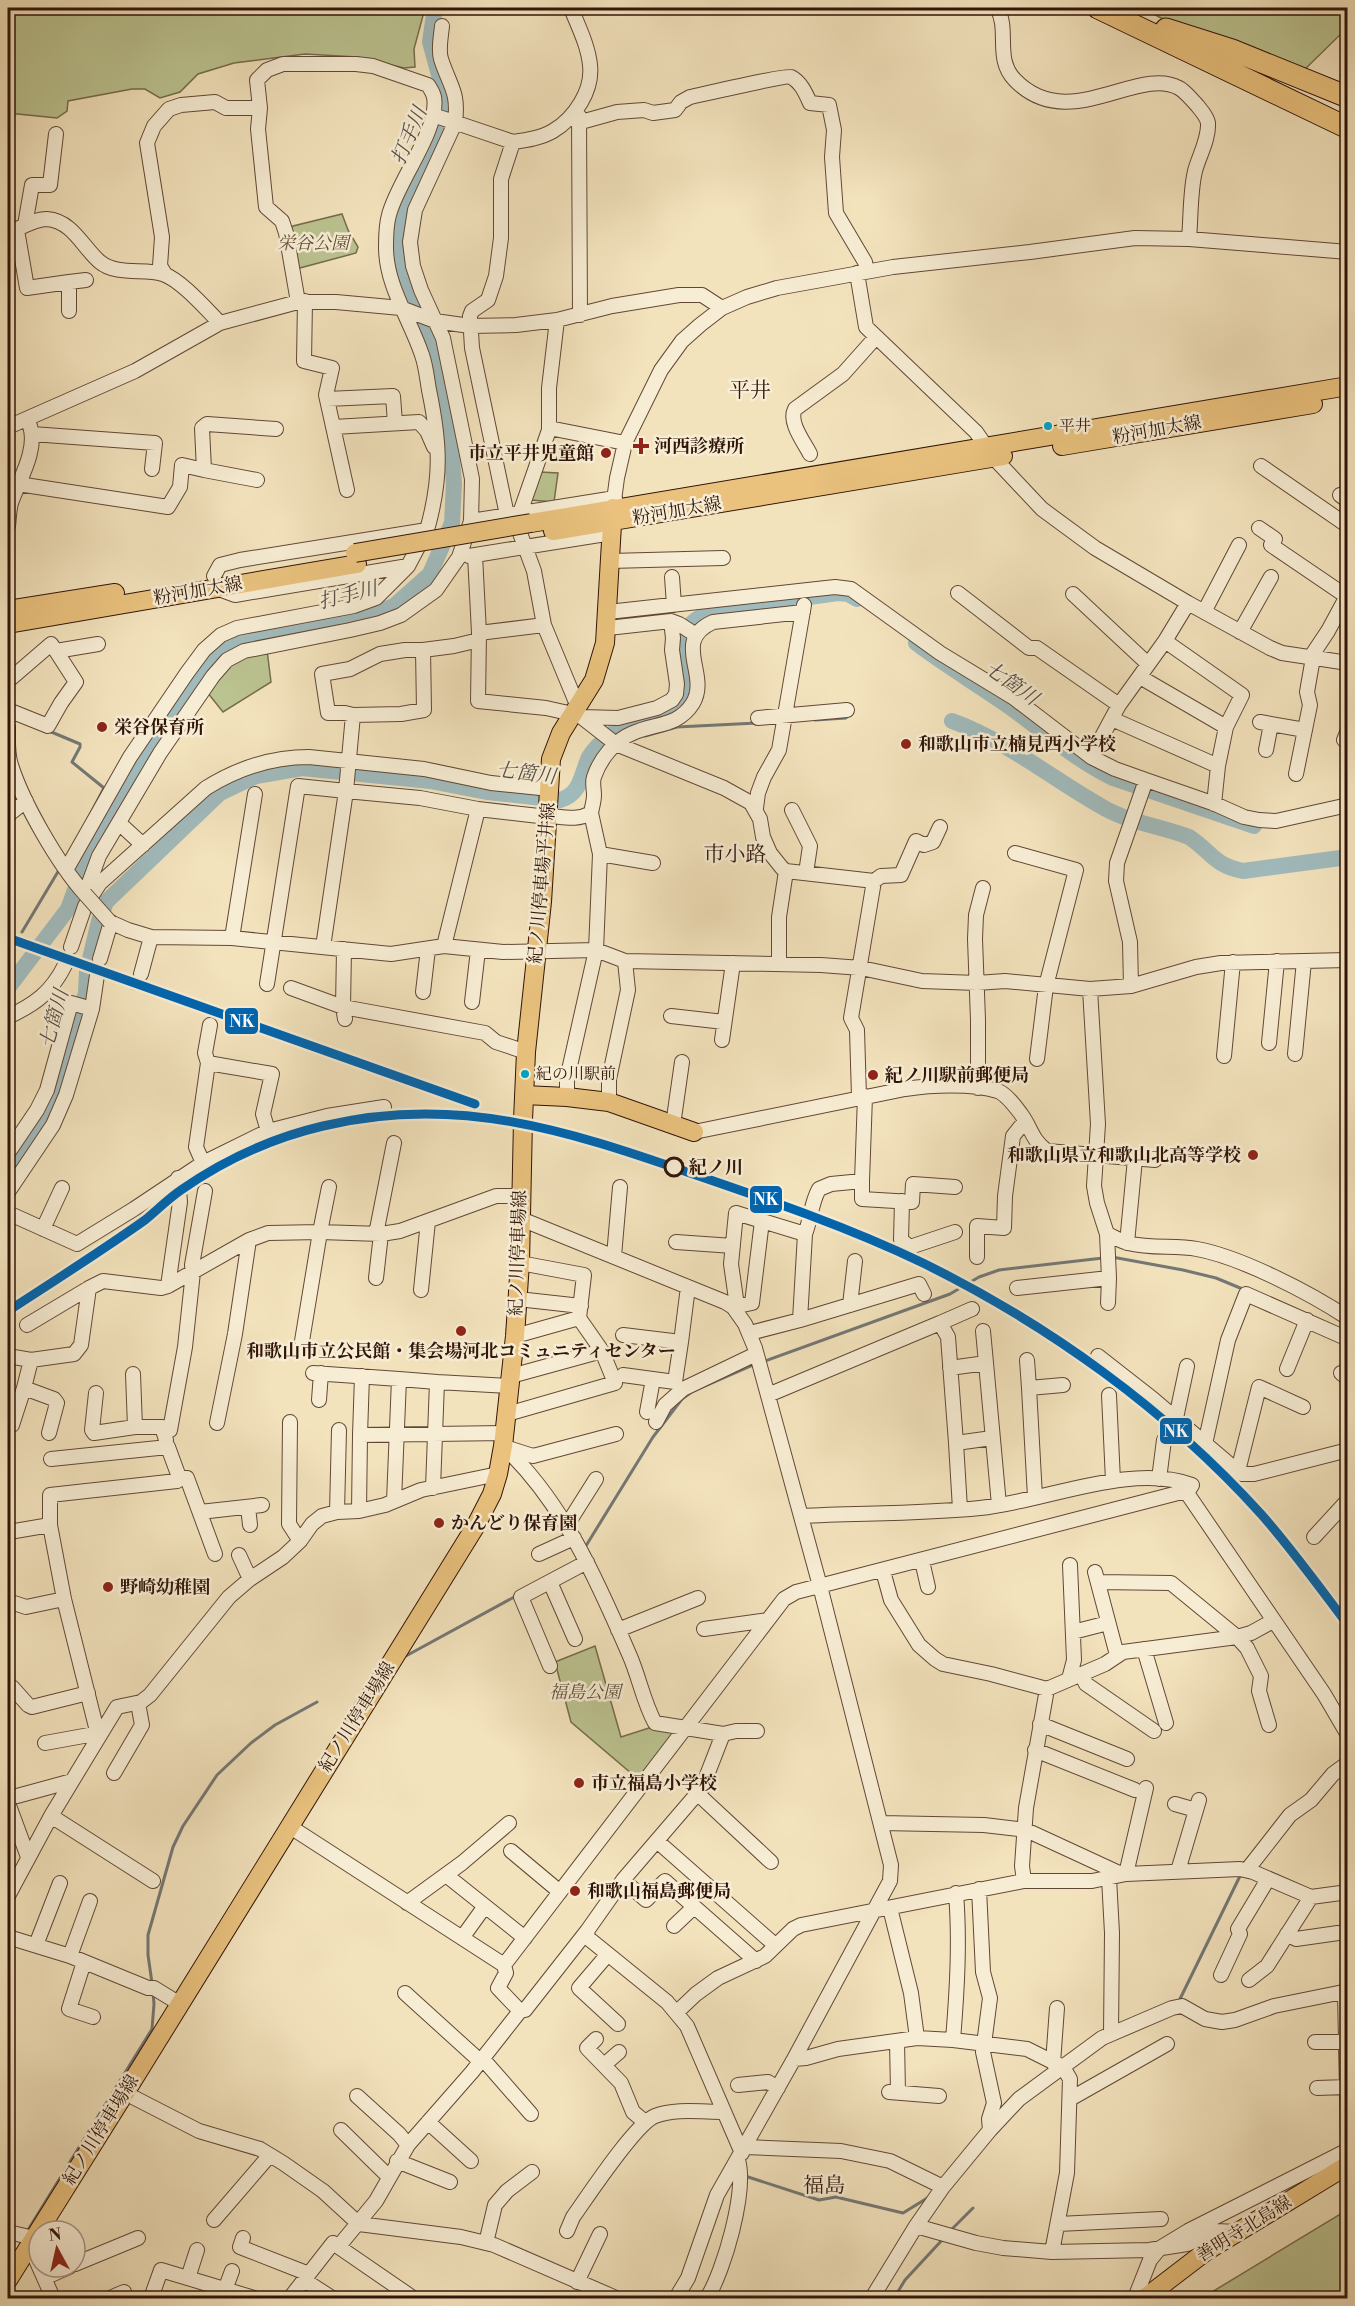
<svg xmlns="http://www.w3.org/2000/svg" width="1355" height="2306" viewBox="0 0 1355 2306" font-family="'Libre Bodoni','Noto Serif JP',serif">
<style>
.green{fill:#bbc390;stroke:#766c4c;stroke-width:1.5}
.lines{fill:none;stroke-linecap:round;stroke-linejoin:round}
.stream{stroke:#747875;stroke-width:3}
.river{stroke:#a1bbbd;stroke-width:16}
.minor-tunnel{stroke:#ccba99;stroke-width:14;stroke-dasharray:14 7;stroke-linecap:butt}
.minor-casing{stroke:#614836;stroke-width:16}
.major-casing{stroke:#301409;stroke-width:20}
.highway-casing{stroke:#301409;stroke-width:23}
.minor{stroke:#f7edd4;stroke-width:14}
.major{stroke:#eac27e;stroke-width:18}
.highway{stroke:#eac27e;stroke-width:21}
.minor-bridge-casing{stroke:#614836;stroke-width:16;stroke-linecap:butt}
.major-bridge-casing{stroke:#301409;stroke-width:20;stroke-linecap:butt}
.minor-bridge{stroke:#f7edd4;stroke-width:14}
.major-bridge{stroke:#eac27e;stroke-width:18}
.rail-1-casing{stroke:#f7edd4;stroke-width:14}
.rail-1{stroke:#0065af;stroke-width:9}
.bus-dot{fill:#02a2c4;stroke:#f7edd4;stroke-width:2}
.poi-dot{fill:#8f2418;stroke:#f7edd4;stroke-width:2}
.stop-dot{fill:#f7edd4;stroke:#301409;stroke-width:3}
.labels{text-anchor:middle;dominant-baseline:central;stroke-width:5;stroke-linejoin:round;paint-order:stroke}
.bus-label{font-size:16px;fill:#301409;stroke:#f7edd4;text-anchor:start}
.park-label{font-size:18px;font-style:italic;fill:#615138;stroke:#f7edd4}
.street-label{font-size:18px;fill:#301409;stroke:#f7edd4}
.poi-label{font-size:18px;font-weight:bold;fill:#301409;stroke:#f7edd4;text-anchor:start}
.stop-label{font-size:18px;font-weight:bold;fill:#301409;stroke:#f7edd4;text-anchor:start}
.water-label{font-size:20px;font-style:italic;fill:#584e48;stroke:#f7edd4}
.quarter-label{font-size:21px;fill:#301409;stroke:#f7edd4}
.line-badge{stroke:#f7edd4;stroke-width:2}
.badge-label{font-size:16px;text-anchor:middle;font-weight:bold;fill:#fff}
</style>
<rect width="100%" height="100%" fill="#f3e3bd"/>
<filter id="stains"><feTurbulence type="fractalNoise" baseFrequency=".00333" numOctaves="4"/><feColorMatrix values="0 0 0 0 .2 0 0 0 0 .09 0 0 0 0 .02 0 0 0 .5 -.17"/></filter>
<radialGradient id="worn" r=".72"><stop offset=".6" stop-color="#630" stop-opacity="0"/><stop offset="1" stop-color="#630" stop-opacity=".3"/></radialGradient>
<path class="green" d="M8,8H425L414,49L415,67L404,68L357,57L305,54L234,63L198,74L180,92L160,98L145,89H132L68,101L67,111L57,118L8,113Z
M1142,8H1347V28L1299,75L1188,32Z
M342,214L348,230L358,247L356,253L296,269L288,231L293,226Z
M540,472L558,473L554,502L531,500Z
M267,650L271,682L223,712L207,692C227,663 232,657 267,650Z
M595,1646L621,1737L652,1727L675,1732L638,1779L571,1722L555,1662Z
M1347,2210V2298H1202Z"/>
<g class="lines">
<path class="stream" d="M815,720L846,718
M49,731L80,744V747L72,762L104,788L89,817
M645,736L677,727L757,723
M22,932L59,870
M1112,1257L1183,1270L1216,1278L1245,1290
M762,1362L950,1294L979,1277L999,1270L1103,1258
M584,1549L653,1437L682,1399L693,1391L755,1364
M404,1657L516,1596
M152,1983L148,1955V1935L173,1847L183,1826L217,1775L251,1743L275,1725L317,1702
M1177,2002L1179,2001L1241,1874
M745,2176L819,2200L836,2197L903,2213L929,2197
M28,2230L152,2029L154,2004L153,1993
M949,2232L973,2208
M894,2298L905,2280L943,2239"/>
<path class="river" d="M916,643C945,665 977,684 1007,705C1042,730 1074,759 1113,778L1254,826
M952,721C1005,740 1050,777 1099,805C1128,823 1158,825 1189,837C1212,852 1213,865 1243,871L1348,857
M8,988L68,909L91,847L164,724L218,652L246,638L365,617L394,606L430,574L452,523L454,484L450,433L429,344L398,263L397,227L411,186L441,126L446,101L430,42L435,8
M8,1174L46,1116L56,1093L86,993L87,971L99,921L106,902L220,793L256,776L302,768L430,781L487,792L560,800C581,794 581,775 589,757C595,747 602,741 611,734C631,719 674,723 684,699C698,667 657,629 716,610L838,593L848,594L857,599"/>
<path class="minor-tunnel" d="M137,991L141,974"/>
<defs>
<path id="minor" d="M997,8C1010,30 994,59 1015,80C1068,135 1138,65 1179,88C1185,91 1191,99 1196,104C1200,109 1207,116 1208,123C1209,139 1199,156 1195,171C1190,192 1191,217 1189,239
M433,115L513,142
M579,116L580,315
M581,122L617,112L644,110L653,113L675,110L681,102L690,97C704,94 786,75 791,77C801,82 806,94 810,103L829,105L834,130L832,157L836,213L865,262L867,271
M25,225L32,185H50L56,134
M17,230L27,288L69,282V311
M8,233C19,229 34,219 47,219C73,221 83,248 100,262C117,276 144,268 163,274C181,280 206,309 220,323
M857,273L866,327L976,432L994,458L1042,509L1095,548L1188,603L1270,648L1282,653L1348,663
M165,274L160,266L162,237L147,143L154,126L169,109L181,105L215,102L226,108H260
M69,282L86,280
M305,301L304,361L332,368L326,395L347,490
M298,302L286,233L282,221L266,207L258,129L260,108L257,80L267,70L283,64H356L373,66L428,85C430,88 433,93 434,97C440,129 397,182 389,215C386,225 386,237 386,247C386,286 410,319 422,355C426,366 427,379 429,390C440,443 442,477 427,530
M327,399L393,396L395,423
M8,427L135,371L220,323L298,302H336L401,308L435,321L470,326L516,325L557,320L612,306L679,295H702L722,308
M334,427L419,422L427,431L434,447
M549,428L625,443
M32,434L155,443L152,469
M810,454C804,442 788,422 795,409L843,374L876,337
M1261,466L1348,526
M257,480L204,470L202,428L207,424L276,429
M18,484L168,507L180,487L182,465L204,470
M1340,495L1348,501
M613,508L617,478L625,443L661,370L682,341L700,325L722,308L747,297L777,288L893,267L1030,252L1135,238L1189,239L1348,252
M520,513L549,430V388L557,320
M507,515L472,348L470,316L472,311L488,300L496,276L501,238V179L513,142C527,140 541,138 553,131C575,118 593,90 590,65C588,45 578,26 571,8
M514,517L534,571L544,625L578,707
M471,521L615,498
M8,526C9,518 9,510 11,503C19,480 38,450 30,426
M1259,528L1275,539L1271,545L1346,596
M475,555L479,633L478,701L546,708L573,714
M469,556L612,533
M610,561L723,558
M214,576L220,565L240,560L427,530L408,566L235,595L216,588
M672,577L674,605
M958,593L1029,648H1037L1119,705
M1073,594L1148,664
M608,612L835,587L851,589L940,653L1014,698L1091,757L1115,769L1146,780L1117,863L1116,881L1130,942L1131,986
M1204,612L1239,545
M608,628L671,621L679,624L696,635
M1240,632L1271,577
M479,633L544,625
M1165,641L1242,695L1226,727L1218,766L1214,804
M1140,677L1226,727
M8,681L51,644L56,651
M575,712L616,744L724,788L751,803L760,819L763,837L770,853L782,868L786,871L874,881L851,1018L857,1030L859,1097
M353,715L401,714L424,710L423,650L454,646L479,640
M8,717L13,712L48,726L61,703L76,682L56,651L98,644
M582,717L618,718L657,708L672,700L676,694L677,684L672,650L673,638L671,621
M758,718L847,710
M1112,719L1218,766
M1260,722L1305,730
M8,728C8,740 7,754 11,765C23,803 58,864 85,894L99,856L160,753L213,676L227,660L244,651L350,630L380,623L401,615L436,590L459,557L471,521L472,479L443,338L421,290L413,266L410,242L415,210L455,123C459,91 450,87 441,59C438,49 441,37 442,26
M1348,730L1344,740L1348,742
M1266,750L1271,724
M1091,757L1119,705L1165,641L1188,603
M1296,774L1310,705L1307,692L1314,652L1328,631L1348,594
M1146,780L1215,804L1244,817L1259,820L1276,821L1348,805
M756,808L758,793L764,777L779,750L804,605
M792,810L810,846L806,873
M8,815L26,801
M119,823L143,845
M1015,853L1076,870L1046,986L1037,1059
M600,854L653,863
M66,870L130,757L187,673L204,650L221,635L237,628L354,606L376,598L408,566
M874,881L881,876L901,875L916,841L924,845L933,842L940,827
M110,922L128,930L151,937L232,938L391,954L444,946L503,952L596,950L625,961L821,965L861,968L922,981L977,983L1005,981L1090,989L1131,986L1196,967L1221,963L1348,960
M232,938L255,794
M444,946L478,809L539,816C557,814 573,823 591,813C592,807 594,801 594,795C594,789 592,783 594,777C600,759 615,740 633,733C655,723 678,727 693,703C710,674 671,641 713,622L803,612
M71,947L85,906L100,883L206,788C238,768 272,757 309,757L424,769L491,783L550,789
M323,947L346,791L420,798L478,809
M344,949L343,1007L345,1019
M100,959L111,922
M779,963V917L786,871
M141,974L151,937
M267,984L298,786L346,791L353,715L345,713H328L322,674L350,669L380,654L405,650H423
M291,988L343,1007L485,1033L496,1042L526,1052
M1090,989L1098,1124L1094,1186L1097,1203L1107,1234L1109,1278
M423,992L428,949
M472,1002L478,950
M671,1016L724,1022
M8,1017C35,1004 51,993 65,965
M722,1040L733,963
M1269,1043L1277,961
M1295,1054L1304,961
M1224,1056L1233,962
M208,1063L205,1053L210,1025
M978,1088V1020L975,939L976,915L983,888
M865,1096L862,1181L831,1184L819,1189C811,1203 811,1219 805,1234L800,1320L919,1284L924,1294
M567,1097V1079L596,950L600,854L591,813
M609,1102V1079L628,990L625,961
M673,1125L682,1062
M694,1132L905,1089C931,1085 972,1083 998,1091C1007,1095 1015,1106 1021,1114C1032,1129 1031,1139 1047,1151L1155,1160
M8,1153L37,1110L47,1090L71,1003L92,1009
M203,1163L268,1131L327,1116L384,1107
M862,1181V1199L912,1202L913,1184L955,1187
M329,1187L320,1232L381,1234L400,1231L496,1196H521
M8,1192L53,1125L66,1095L92,1009L97,975
M902,1201L901,1240L910,1247L955,1232
M8,1213L77,1244L134,1209L203,1163L196,1147L208,1063L272,1074L263,1114L268,1131
M521,1219L725,1302L733,1307L745,1324L755,1348L820,1586L891,1865L890,1881L794,2059L717,2195L688,2278L676,2298
M43,1229L62,1188
M376,1234L394,1143
M1107,1234C1114,1237 1121,1241 1128,1243C1151,1249 1175,1245 1197,1249C1241,1257 1310,1293 1348,1318
M249,1240L268,1233L320,1232L302,1341
M676,1242L733,1246
M1127,1243L1135,1159
M614,1256L620,1187
M977,1257V1226L1004,1228L1005,1196L1013,1136L1025,1121
M376,1278L381,1234
M168,1286L249,1240L235,1334L217,1423
M1017,1288L1109,1278L1108,1303
M421,1290L428,1221
M518,1299L581,1306
M850,1305L855,1261
M737,1306L731,1264L736,1213L805,1234
M733,1307L752,1303L762,1221
M27,1325L89,1288
M750,1333L800,1320
M623,1335L681,1342L688,1287
M515,1336L579,1318L584,1275L520,1263
M8,1356L31,1360L24,1388
M1098,1356L1153,1399L1241,1474H1254L1348,1450
M31,1360L74,1354L81,1345L89,1288L103,1281L161,1288L168,1286L180,1202L178,1178
M1027,1360L1029,1388L1063,1385
M986,1363L999,1505
M950,1368L986,1363L983,1331
M1287,1369L1307,1320
M313,1373L399,1379
M1341,1373L1348,1379
M133,1374L135,1427H162L166,1440
M623,1375L675,1382L681,1342
M511,1376L602,1351
M1029,1388L1035,1497
M96,1393L92,1430L94,1433L135,1427
M768,1395L940,1323
M1109,1395L1113,1481
M319,1400L321,1373
M647,1412L653,1379
M507,1414L615,1383L602,1351L579,1318
M1176,1418L1187,1366
M290,1422L289,1524L300,1541
M656,1422L665,1405L683,1389L756,1354
M12,1425L24,1388L54,1399L57,1403L49,1433
M165,1432L170,1430L185,1347L193,1272L192,1265L205,1191
M360,1435L362,1376
M956,1443L948,1337L940,1323L972,1309
M1205,1444L1228,1340L1246,1294L1348,1339
M503,1446C563,1502 597,1580 629,1654C639,1676 643,1701 655,1723L723,1734L736,1731H757
M508,1448L533,1456L616,1434
M1238,1471L1259,1387L1303,1407
M179,1477L187,1478L215,1554
M1159,1479L1164,1440
M433,1488L437,1382L509,1386
M394,1501L399,1379L437,1382
M248,1507L250,1525
M960,1509L956,1443L992,1438
M359,1511L360,1435L505,1433
M200,1512L262,1505
M337,1512L339,1430
M801,1516C860,1513 921,1514 980,1508C1043,1502 1131,1462 1192,1485L1187,1493
M50,1525V1495L177,1481L179,1477L168,1447L51,1459
M567,1525L596,1479
M15,1531L50,1525L64,1599L97,1731L100,1733L45,1743
M1314,1537L1348,1500
M539,1554L574,1538
M239,1555L250,1579
M922,1561L928,1587
M883,1571L891,1600L919,1645L935,1659L943,1664L991,1674L1047,1689L1105,1664L1123,1652L1237,1637L1251,1633L1273,1621
M1095,1572L1117,1655
M550,1582L575,1639
M1098,1582L1171,1583L1237,1637L1247,1648L1261,1676L1259,1691L1269,1725
M8,1601L26,1607L64,1599
M704,1629L768,1620
M618,1630L698,1598
M1073,1632L1108,1623
M1144,1649L1166,1723
M550,1666L521,1597L587,1562
M1081,1674L1086,1684L1154,1731
M1069,1679L1074,1660L1070,1565
M8,1688L12,1687L28,1705L32,1707L88,1693
M1040,1724L1127,1759
M723,1734L702,1788L623,1880L587,1931L588,1938L667,2002L687,2026L742,2153
M1035,1750L1135,1790
M114,1773L142,1725L138,1703
M698,1794L771,1862
M17,1796L72,1781
M8,1803L28,1857
M1175,1804L1196,1810
M51,1816L153,1881
M881,1823L984,1825L1026,1830L1117,1872L1126,1874L1240,1869L1253,1872L1311,1897L1348,1892
M289,1826L504,1965L506,1973L498,1988L520,2011L472,2072L408,2145L376,2201L339,2246
M657,1841L775,1945
M511,1851L560,1892
M1247,1870L1290,1815L1311,1800L1333,1774L1348,1763
M1178,1871L1199,1800
M446,1875L525,1938
M1109,1878L1112,1933L1111,2034
M623,1880L646,1900L665,1881L756,1961
M1024,1881L1022,1866L1026,1808L1047,1689
M979,1889L983,1972L990,1998L983,2052L994,2103L989,2119L990,2130
M8,1896L51,1816L117,1707L141,1702L150,1695L229,1597L250,1579L283,1557L300,1541L312,1524L322,1516L337,1512L359,1511L385,1505L421,1490L498,1474
M407,1903L462,1863L509,1823
M890,1908L911,1993L917,2038
M674,1926L694,1907
M1287,1934L1296,1939L1338,1933
M8,1937L70,1956L148,1988H154L180,2004
M462,1938L485,1906
M36,1945L60,1883
M608,1954L579,1988L618,2024
M70,1956L90,1901
M84,1962L69,2009L93,2017
M504,1965L784,1599L796,1592L1178,1493H1187L1324,1694L1348,1735
M1221,1975L1240,1934L1238,1929L1268,1879
M1249,1980L1267,1966L1311,1897
M1345,1992L1348,2139
M405,1993L480,2061
M520,2011L525,2010L587,1931
M677,2012L696,1994L718,1978L765,1956L793,1929L801,1925L1024,1881H1092L1126,1874L1146,1788
M596,2039L587,2048L621,2083L633,2112L645,2122
M953,2040C957,1991 960,1942 956,1893
M897,2041L898,2092
M1315,2042H1346
M482,2058L531,2114
M794,2059L806,2058L838,2049L917,2038L953,2040L1027,2049L1063,2067L1070,2079L1067,2173L1052,2252
M1053,2063L1057,2008
M604,2065L619,2052
M738,2085L768,2082L778,2088
M1317,2088L1347,2087
M889,2092L939,2096
M125,2093L199,2131L260,2149L283,2163L323,2191L359,2224L461,2237L494,2245L616,2298
M357,2096L399,2134L408,2145
M1070,2099L1167,2044
M428,2122L471,2161
M341,2130L389,2177
M745,2147L841,2151L890,2161L943,2187
M397,2161L450,2182
M214,2220L270,2155
M1058,2224L1161,2219
M916,2226L943,2187L990,2130L1019,2099L1102,2038L1172,2008L1182,2006L1205,2019L1222,2022L1235,2020L1274,2006L1348,1991
M567,2231L573,2217C588,2196 635,2124 655,2116C675,2108 702,2112 724,2112
M8,2232L34,2238
M243,2238L240,2247L309,2274
M486,2243L495,2205L507,2191L532,2172
M29,2244L53,2298
M75,2264L138,2238
M44,2278L69,2267
M188,2278L197,2250
M304,2280L332,2298
M577,2282L600,2234
M225,2290L232,2271
M110,2298L124,2292
M151,2298L161,2270L254,2298
M290,2298L333,2243L413,2298
M707,2298C724,2271 747,2191 738,2160
M872,2298L916,2226L976,2243L1003,2248L1052,2252L1149,2250L1187,2244L1216,2231L1237,2232
M1135,2298L1150,2260L1160,2248L1188,2231L1348,2150"/>
<path id="major" d="M1062,446L1313,404
M531,523L1348,386
M553,531L1003,456
M8,610L115,593
M8,624L357,564
M524,1095L567,1097L609,1102L694,1132
M8,2280L125,2093L475,1527L492,1494L498,1474L503,1446L515,1336L520,1263L523,1120L526,1052L542,902L551,759L561,733L594,680L605,643L613,508
M1145,2298L1205,2252L1348,2165"/>
<path id="highway" d="M1098,8L1348,128
M1166,29L1232,50L1348,97"/>
</defs>
<use href="#minor" class="minor-casing"/>
<use href="#major" class="major-casing"/>
<use href="#highway" class="highway-casing"/>
<use href="#minor" class="minor"/>
<use href="#major" class="major"/>
<use href="#highway" class="highway"/>
<defs>
<path id="minor-bridge" d="M85,894L110,922"/>
<path id="major-bridge" d="M355,553L531,523"/>
</defs>
<use href="#minor-bridge" class="minor-bridge-casing"/>
<use href="#major-bridge" class="major-bridge-casing"/>
<use href="#minor-bridge" class="minor-bridge"/>
<use href="#major-bridge" class="major-bridge"/>
<defs>
<path id="rail-1" d="M8,938L475,1104
M8,1311C54,1281 100,1252 145,1220C157,1210 168,1199 181,1190C224,1160 272,1138 323,1126C455,1094 566,1130 690,1173C769,1200 848,1227 923,1263C1049,1325 1167,1410 1261,1514C1292,1549 1320,1588 1348,1625"/>
</defs>
<use href="#rail-1" class="rail-1-casing"/>
<use href="#rail-1" class="rail-1"/>
</g>
<g class="bus-dot">
<circle cx="1048" cy="426" r="5"/>
<circle cx="525" cy="1074" r="5"/>
</g>
<g class="poi-dot">
<path d="M638 437h6v6h6v6h-6v6h-6v-6h-6v-6h6z"/>
<circle cx="606" cy="453" r="6"/>
<circle cx="102" cy="727" r="6"/>
<circle cx="906" cy="744" r="6"/>
<circle cx="873" cy="1075" r="6"/>
<circle cx="1253" cy="1155" r="6"/>
<circle cx="461" cy="1331" r="6"/>
<circle cx="439" cy="1523" r="6"/>
<circle cx="108" cy="1587" r="6"/>
<circle cx="579" cy="1783" r="6"/>
<circle cx="575" cy="1891" r="6"/>
</g>
<circle class="stop-dot" cx="674" cy="1167" r="9"/>
<g class="labels">
<g class="bus-label">
<text x="1059" y="426">平井</text>
<text x="536" y="1074">紀の川駅前</text>
</g>
<g class="park-label">
<text x="313" y="243">栄谷公園</text>
<text x="585" y="1692">福島公園</text>
</g>
<g class="street-label">
<text transform="translate(1157 430) rotate(-10)">粉河加太線</text>
<text transform="translate(677 511) rotate(-10)">粉河加太線</text>
<text transform="translate(198 591) rotate(-10)">粉河加太線</text>
<text transform="translate(542 883) rotate(-85)">紀ノ川停車場平井線</text>
<text transform="translate(518 1253) rotate(-88)">紀ノ川停車場線</text>
<text transform="translate(357 1717) rotate(-58)">紀ノ川停車場線</text>
<text transform="translate(101 2130) rotate(-58)">紀ノ川停車場線</text>
<text transform="translate(1244 2229) rotate(-32)">善明寺北島線</text>
</g>
<g class="poi-label">
<text x="654" y="446">河西診療所</text>
<text x="594" y="453" text-anchor="end">市立平井児童館</text>
<text x="114" y="727">栄谷保育所</text>
<text x="918" y="744">和歌山市立楠見西小学校</text>
<text x="885" y="1075">紀ノ川駅前郵便局</text>
<text x="1241" y="1155" text-anchor="end">和歌山県立和歌山北高等学校</text>
<text x="461" y="1351" text-anchor="middle">和歌山市立公民館・集会場河北コミュニティセンター</text>
<text x="451" y="1523">かんどり保育園</text>
<text x="120" y="1587">野崎幼稚園</text>
<text x="591" y="1783">市立福島小学校</text>
<text x="587" y="1891">和歌山福島郵便局</text>
</g>
<g class="stop-label">
<text x="689" y="1167">紀ノ川</text>
</g>
<g class="water-label">
<text transform="translate(410 136) rotate(-67)">打手川</text>
<text transform="translate(348 596) rotate(-14)">打手川</text>
<text transform="translate(1011 684) rotate(35)">七箇川</text>
<text transform="translate(526 774) rotate(7)">七箇川</text>
<text transform="translate(55 1019) rotate(-75)">七箇川</text>
</g>
<g class="quarter-label">
<text x="750" y="391">平井</text>
<text x="735" y="855">市小路</text>
<text x="824" y="2186">福島</text>
</g>
</g>
<g class="line-badge">
<rect x="224" y="1007" width="35" height="28" rx="6" fill="#0065af"/>
<rect x="749" y="1185" width="34" height="29" rx="6" fill="#0065af"/>
<rect x="1159" y="1417" width="34" height="28" rx="6" fill="#0065af"/>
</g>
<g class="badge-label">
<text x="242" y="1027">NK</text>
<text x="766" y="1205">NK</text>
<text x="1176" y="1437">NK</text>
</g>
<rect width="1355" height="2306" fill="none" stroke="#f3e3bd" stroke-width="30"/>
<rect x="9" y="9" width="1337" height="2288" fill="none" stroke="#301409" stroke-width="3"/>
<rect x="15" y="15" width="1325" height="2276" fill="none" stroke="#301409" stroke-width="1.5"/>
<g transform="translate(57 2249) rotate(352)"><circle r="28" fill="#f7edd4" stroke="#a79683" stroke-width="1.5"/>
<path d="M0-4.5L10 22L0 15L-10 22Z" fill="#8f2418"/>
<text y="-9" font-size="16" font-weight="bold" text-anchor="middle" fill="#301409">N</text>
</g>
<rect width="100%" height="100%" filter="url(#stains)"/>
<rect width="100%" height="100%" fill="url(#worn)"/>
</svg>
